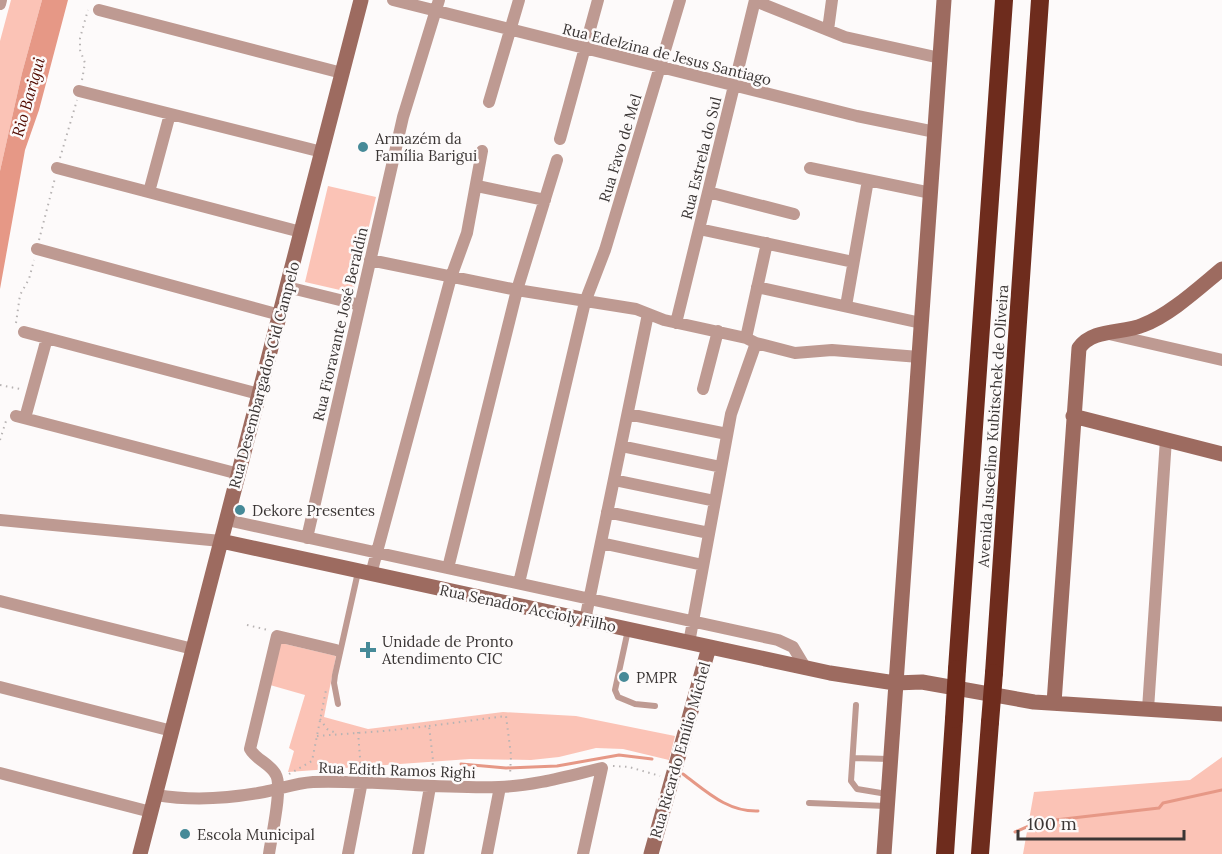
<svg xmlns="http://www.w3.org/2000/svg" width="1222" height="854" viewBox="0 0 1222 854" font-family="Lora,serif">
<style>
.green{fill:#fbc3b6}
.water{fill:#e69886}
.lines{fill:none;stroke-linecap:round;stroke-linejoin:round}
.stream{stroke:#e69886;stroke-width:3}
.path{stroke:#b7b3b3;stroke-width:2;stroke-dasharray:1.5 4.5;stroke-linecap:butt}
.lane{stroke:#be9a92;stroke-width:6}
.street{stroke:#be9a92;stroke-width:12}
.secondary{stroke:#9d6b60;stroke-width:15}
.highway{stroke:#6e2c1d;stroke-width:18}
.highway-bridge{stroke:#6e2c1d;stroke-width:18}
.poi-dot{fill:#468a98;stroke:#fdfafa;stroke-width:2}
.labels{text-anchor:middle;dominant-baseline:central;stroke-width:5;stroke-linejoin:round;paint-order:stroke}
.street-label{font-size:15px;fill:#3b3635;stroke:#fdfafa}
.poi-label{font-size:15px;fill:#3b3635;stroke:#fdfafa;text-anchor:start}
.water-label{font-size:16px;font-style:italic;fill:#510b00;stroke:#fdfafa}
</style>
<rect width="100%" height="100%" fill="#fdfafa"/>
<path class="green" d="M11,0H42L22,73L0,171V41Z
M328,186L376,197L353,293L305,282Z
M281,643L336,656L324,717L368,729L503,712L576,716L675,736L669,760L623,749L596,748L559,757L531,760L470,759L288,772L294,751L289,748L305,695L270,685Z
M1222,757V854H1023L1034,792L1190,780Z"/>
<path class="water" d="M42,0H68L39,110L25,150L0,289V171L22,73Z"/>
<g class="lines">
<path class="stream" d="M461,764L506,768L557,766L619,755L652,759
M683,774C706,791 727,812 758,811
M1015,832L1038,822L1159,808L1163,803L1222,790"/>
<path class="path" d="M82,80L85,63L80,50V38L88,10
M60,158L77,100
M39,240L55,178
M16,323L20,295L29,279L34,260
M0,385L20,389
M0,440L6,421
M247,625L268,630
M320,719L327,729L336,733
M429,726L506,716L511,755L510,776
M358,732L361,770
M317,736L384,731L429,726L433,760L432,775
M613,766L629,767L660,776
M289,774L312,761L326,690"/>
<path class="lane" d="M628,630L615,690L618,697L635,704L655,706
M338,704L334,683L335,675L358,572
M856,705L851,781L857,789L887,794
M853,758L889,759
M809,803L886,806"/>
<path class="street" d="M393,0L857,116L935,132
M755,1L845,37L940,58
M0,4L1,0
M99,10L342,73
M828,30L832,0
M79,91L322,152
M489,102L519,0
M560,139L598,0
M57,168L301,232
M810,168L931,193
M477,186L545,200
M149,192L170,114
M708,192L794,214
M699,229L853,262
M37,249L280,315
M370,260L517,290L636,309L664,320L746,338L756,343L795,353L832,350L919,357
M287,287L360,305
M757,287L921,323
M846,306L868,180
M676,323L755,0
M24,332L259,394
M1109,334L1222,360
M746,338L767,243
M703,389L718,331
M628,414L727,434
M16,416L239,474
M25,418L47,338
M621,446L721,467
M614,480L715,501
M607,512L709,533
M0,520L221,541
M227,520L778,640L793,647L805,667
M307,538L403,117L439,0
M601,543L703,565
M448,568L517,290L557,160
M371,574L451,277L467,233L482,151
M519,583L585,302L605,250L680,0
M0,601L193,649
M585,620L648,314
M689,643L731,414L756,343
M0,687L172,731
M1148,709L1166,439
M0,773L151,812
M156,795C192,801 227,799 264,792C280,789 296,783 313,782C375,780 437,789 499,787C534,786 568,776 602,768L583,854
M269,854C271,838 283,788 276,775C271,764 256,760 250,749L277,636L336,650
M348,854L362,781
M418,854L430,787
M487,854L500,787"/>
<path class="secondary" d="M1073,416L1222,454
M221,541L830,673L895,683L922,682L1034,702L1222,714
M1054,703L1079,348C1093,328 1123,334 1143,325C1170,315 1200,287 1222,269
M140,854L361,0
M651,854L709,647
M884,854L944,0"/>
<path class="highway" d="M957,669L1004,0
M994,673L1040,0
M945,854L954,719
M980,854L990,722"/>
<path class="highway-bridge" d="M954,719L957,669
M990,722L994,673"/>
</g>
<g class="poi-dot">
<circle cx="363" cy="147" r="6"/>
<circle cx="240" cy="510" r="6"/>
<path d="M365 641h6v6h6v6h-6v6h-6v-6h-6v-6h6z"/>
<circle cx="624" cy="677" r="6"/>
<circle cx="185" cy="834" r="6"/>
</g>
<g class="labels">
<g class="street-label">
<text transform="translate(667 54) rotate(14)">Rua Edelzina de Jesus Santiago</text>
<text transform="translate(620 148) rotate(-73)">Rua Favo de Mel</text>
<text transform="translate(701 158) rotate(-76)">Rua Estrela do Sul</text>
<text transform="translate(340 324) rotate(-77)">Rua Fioravante José Beraldin</text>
<text transform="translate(264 375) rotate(-75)">Rua Desembargador Cid Campelo</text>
<text transform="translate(993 426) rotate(-86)">Avenida Juscelino Kubitschek de Oliveira</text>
<text transform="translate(528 608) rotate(12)">Rua Senador Accioly Filho</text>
<text transform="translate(680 750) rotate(-74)">Rua Ricardo Emílio Michel</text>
<text transform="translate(397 770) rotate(2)">Rua Edith Ramos Righi</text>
</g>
<g class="poi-label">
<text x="375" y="138">Armazém da<tspan x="375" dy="17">Família Barigui</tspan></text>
<text x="252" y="510">Dekore Presentes</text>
<text x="382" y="641">Unidade de Pronto<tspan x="382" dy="17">Atendimento CIC</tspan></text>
<text x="636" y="677">PMPR</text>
<text x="197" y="834">Escola Municipal</text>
</g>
<g class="water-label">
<text transform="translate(28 97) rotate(-74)">Rio Barigui</text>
</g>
</g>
<path d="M1018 830v9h166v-9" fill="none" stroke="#3b3635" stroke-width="3"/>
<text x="1027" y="830" font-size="18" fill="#3b3635" stroke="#fdfafa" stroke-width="4.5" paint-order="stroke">100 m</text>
</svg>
